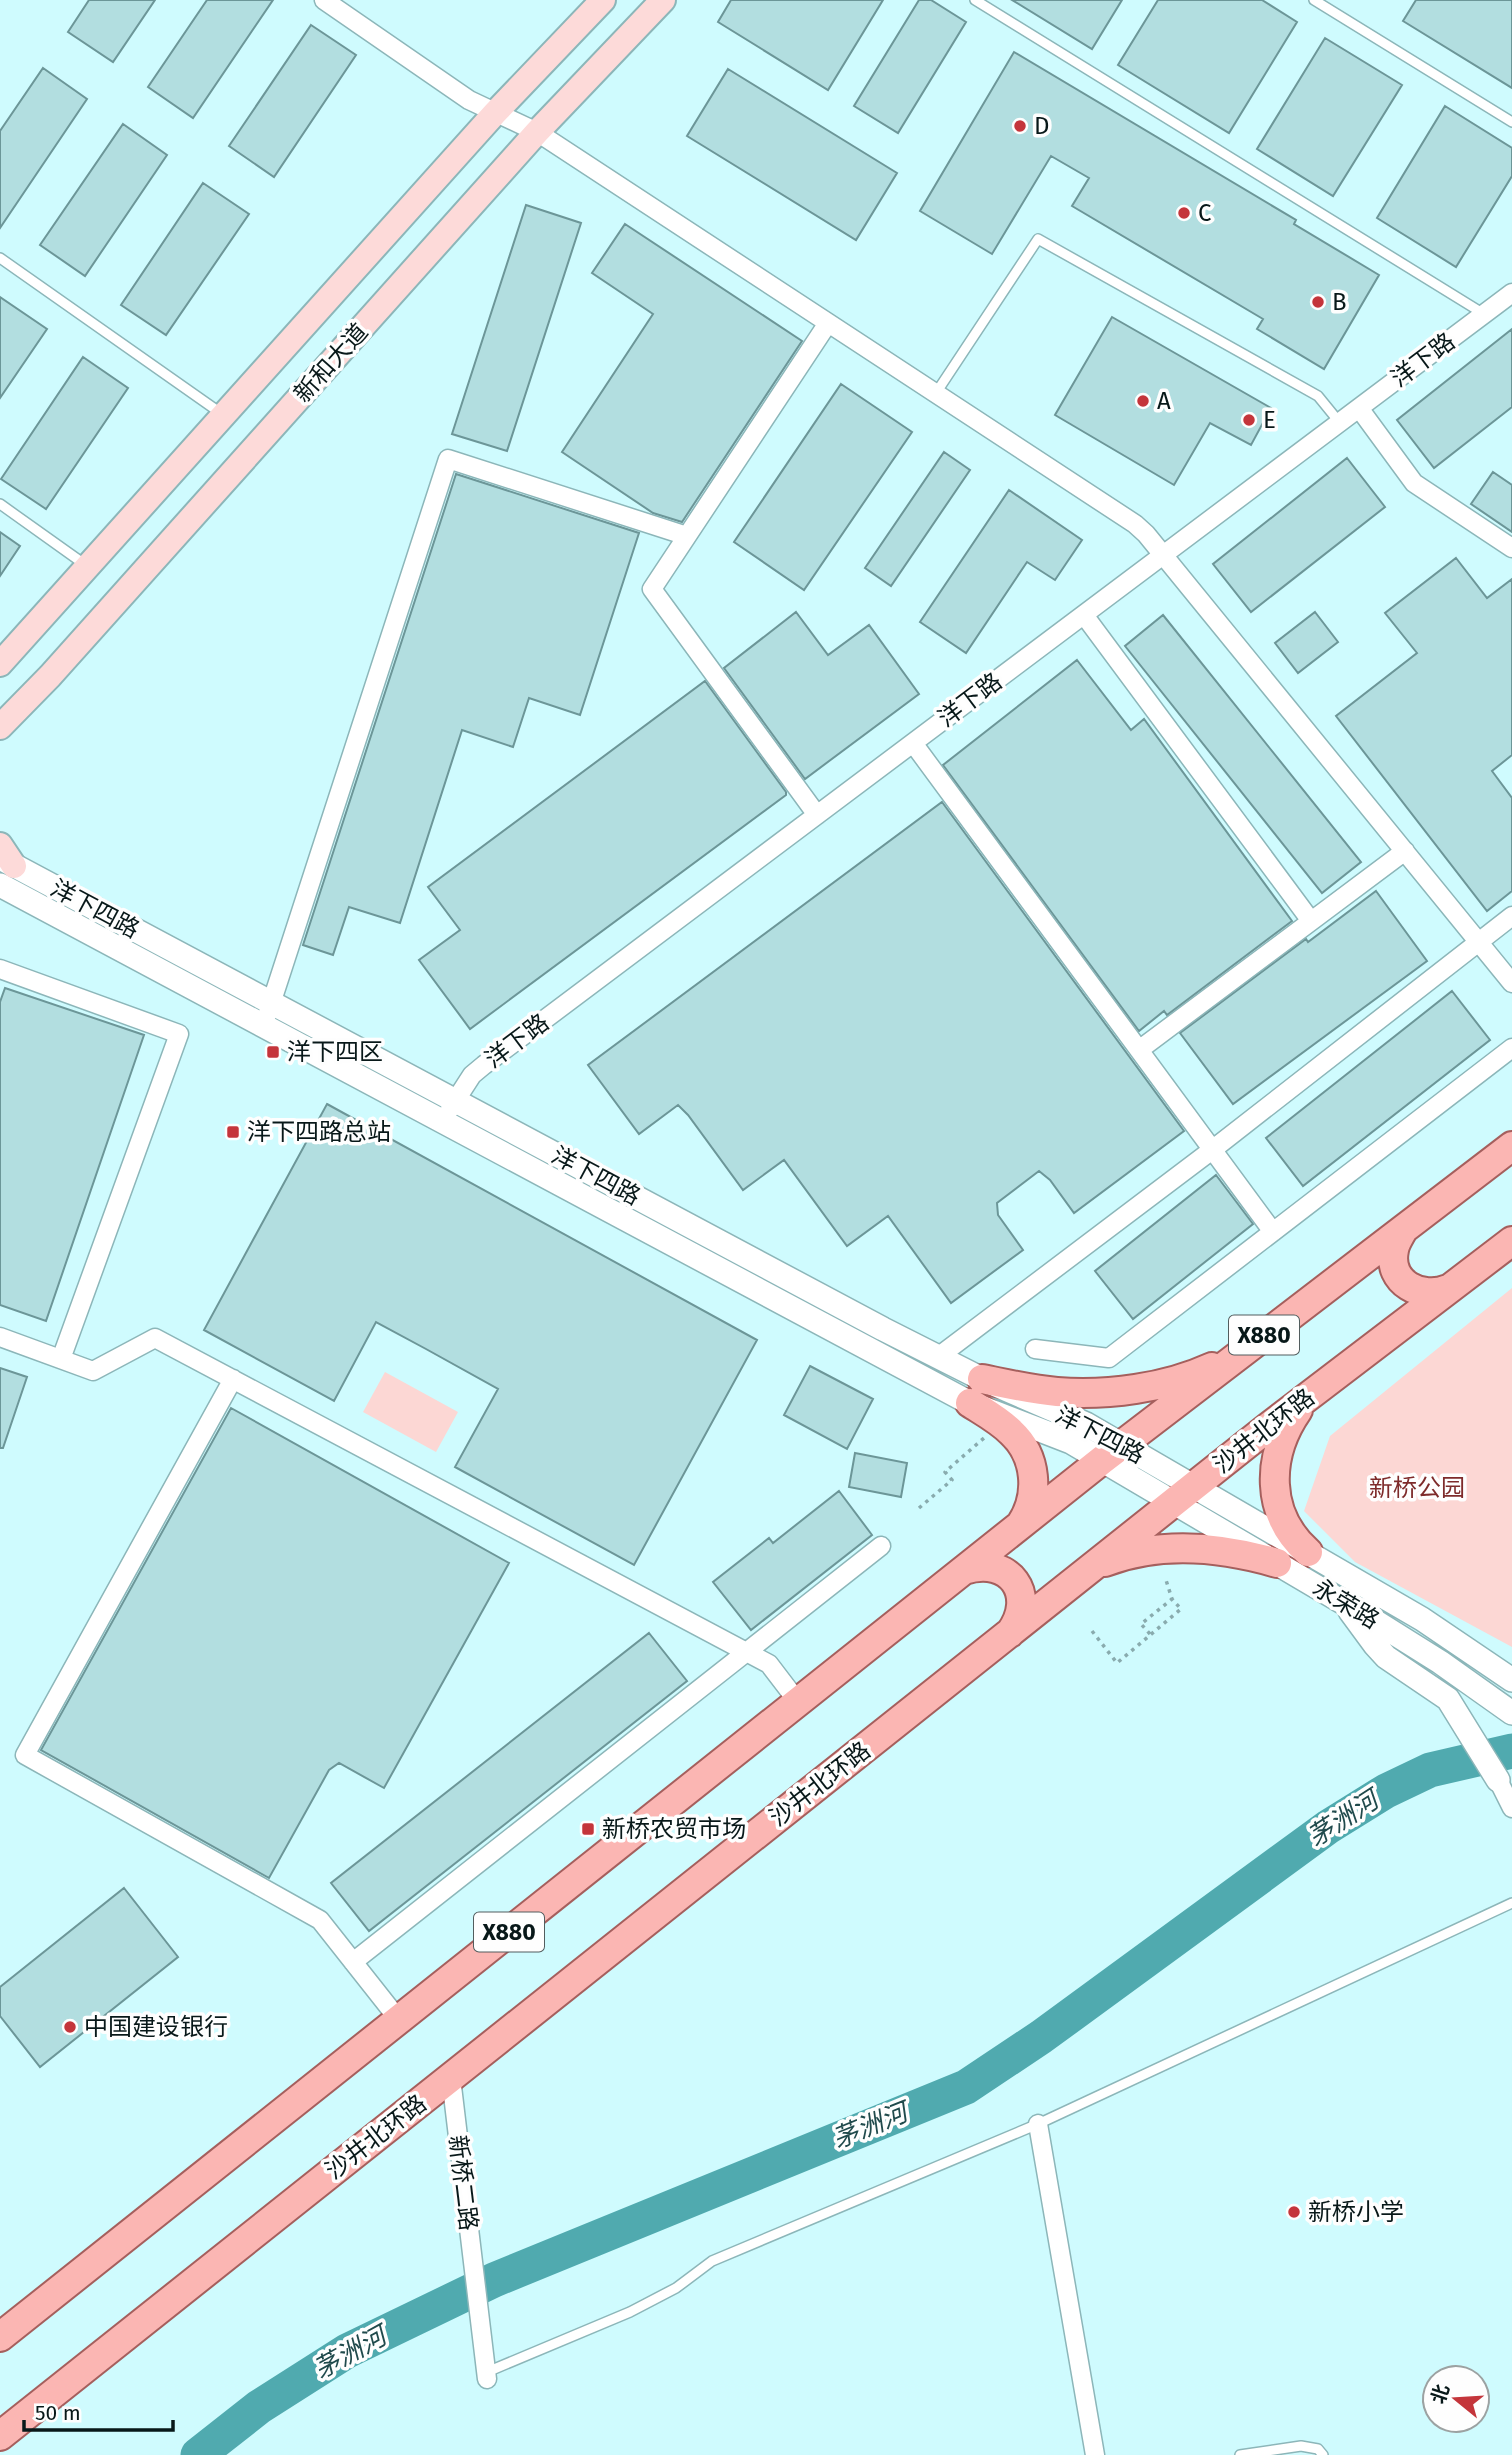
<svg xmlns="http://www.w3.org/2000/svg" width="1512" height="2455" viewBox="0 0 1512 2455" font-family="'Fira Sans','Noto Sans SC',sans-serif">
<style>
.green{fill:#fcd7d4}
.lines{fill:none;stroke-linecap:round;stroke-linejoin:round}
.river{stroke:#50aaaf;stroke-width:35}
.building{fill:#b2dee0;stroke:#6c9698;stroke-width:2}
.service-casing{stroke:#8cb6b9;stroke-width:12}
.minor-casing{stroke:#8cb6b9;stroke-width:21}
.tertiary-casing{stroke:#8cb6b9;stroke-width:26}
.secondary-casing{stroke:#8cb6b9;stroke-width:28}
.primary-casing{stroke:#a55f5d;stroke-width:32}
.path{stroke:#89abae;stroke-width:3.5;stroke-dasharray:3.5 5;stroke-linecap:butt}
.service{stroke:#fff;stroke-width:9}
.minor{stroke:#fff;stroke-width:18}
.tertiary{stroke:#fff;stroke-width:23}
.secondary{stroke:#fddad9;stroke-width:24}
.primary{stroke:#fbb6b3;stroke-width:28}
.poi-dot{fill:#c4353b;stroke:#fefefe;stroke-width:2.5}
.labels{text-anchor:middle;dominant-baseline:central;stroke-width:7;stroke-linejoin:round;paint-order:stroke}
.shield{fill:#fefefe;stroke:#525d5e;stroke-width:2}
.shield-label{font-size:23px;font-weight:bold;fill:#081819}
.poi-label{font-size:24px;fill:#081819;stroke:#fefefe;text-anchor:start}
.street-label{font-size:24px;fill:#081819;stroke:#fefefe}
.park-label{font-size:24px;fill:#7e2b2b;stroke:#fefefe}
.water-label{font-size:26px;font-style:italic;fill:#204a4c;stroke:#fefefe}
</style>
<rect width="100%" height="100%" fill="#cffbfe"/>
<path class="green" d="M1512,1288V1647L1355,1562L1304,1511L1330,1436Z
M385,1372L458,1412L436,1452L363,1412Z"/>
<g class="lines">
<path class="river" d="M198,2455L259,2407L347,2351L494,2280L966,2087L1041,2037L1328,1827L1386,1791L1430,1770L1512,1751"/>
</g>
<path class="building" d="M89,0H155L113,62L68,32Z
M207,0H273L193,118L148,87Z
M731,0H883L828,90L718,22Z
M919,0H931L966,22L898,133L854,106Z
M1012,0H1122L1092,49Z
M1158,0H1262L1297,22L1229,133L1118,65Z
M1416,0H1512V88L1403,21Z
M311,25L356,55L274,177L229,146Z
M1325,38L1402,85L1333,196L1257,149Z
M1014,52L1296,220L1294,224L1379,275L1324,369L1257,329L1263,319L1072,206L1089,178L1051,156L992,254L920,211Z
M43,68L87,99L0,228V131Z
M728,69L897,173L856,240L687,136Z
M1445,106L1512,148V176L1456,267L1377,218Z
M123,124L167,155L85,276L40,245Z
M203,183L249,214L166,335L121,305Z
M526,205L581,223L507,451L452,434Z
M625,224L802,341L682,522L653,513L562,452L653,314L592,273Z
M0,297L47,329L0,398Z
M1112,317L1271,408L1251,445L1210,423L1174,485L1055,415Z
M1512,329V407L1434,468L1397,420Z
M83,357L128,388L46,509L1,479Z
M841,384L912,432L804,590L734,542Z
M944,452L970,470L891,586L865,568Z
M1347,458L1385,507L1251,612L1213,564Z
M1493,472L1512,485V532L1471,504Z
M456,474L639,533L580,715L529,698L513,747L462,730L400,923L349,907L333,955L303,945Z
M1009,490L1082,540L1055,580L1027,562L966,653L920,622Z
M0,532L20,546L0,576Z
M1456,558L1487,598L1512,579V755L1492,771L1512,798V891L1487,911L1336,716L1417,653L1385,613Z
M796,612L828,655L869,625L919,694L805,779L724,668Z
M1315,612L1338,642L1298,673L1275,643Z
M1163,615L1361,862L1322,893L1125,646Z
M1077,660L1131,730L1144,719L1292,921L1167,1015L1164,1011L1139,1031L943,765Z
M705,681L786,792V795L470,1029L419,960L460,930L428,887Z
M942,802L1184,1131L1074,1213L1050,1180L1039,1171L997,1203L998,1215L1023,1250L951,1303L888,1216L847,1246L784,1160L743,1190L688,1115L678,1105L639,1134L588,1065Z
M1376,891L1427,961L1233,1104L1180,1033L1306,939L1308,942Z
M5,988L144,1035L46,1321L0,1305V1002Z
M1452,991L1490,1040L1303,1186L1266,1138Z
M327,1104L757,1340L634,1565L455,1467L498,1389L426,1349L376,1322L334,1401L204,1330Z
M1216,1175L1253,1224L1133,1319L1095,1271Z
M810,1366L873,1399L847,1449L784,1415Z
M0,1368L27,1377L3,1448H0Z
M231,1408L509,1563L384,1788L339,1763L329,1770L269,1878L41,1750Z
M855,1453L907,1463L901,1497L849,1487Z
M839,1491L872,1535L751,1630L713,1582L769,1538L773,1543Z
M649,1633L687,1681L369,1931L331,1883Z
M124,1888L178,1957L40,2067L0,2016V1987Z"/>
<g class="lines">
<defs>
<path id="service" d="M975,0L1484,314
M1314,0L1512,122
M0,258L222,414
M936,393L1038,239L1318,396L1340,423
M0,504L87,566
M487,2372L630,2312L676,2288L712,2261L1038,2124L1512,1903
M1240,2455L1301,2446L1318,2449L1323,2455"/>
<path id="minor" d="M324,0L469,100L537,132L1135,524L1146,534L1512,983
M1359,408L1414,483L1512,548
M1084,615L1311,921
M913,743L1273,1232
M817,815L652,589L828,323
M0,969L179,1034L61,1359
M268,1013L448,459L687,536
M1139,1050L1405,851
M450,1109L472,1075L484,1065L1512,293
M0,1337L93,1371L155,1338L769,1664L798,1702
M1035,1349L1109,1358L1512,1048
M938,1357L1212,1150L1512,916
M233,1379L25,1755L320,1920L399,2020
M1498,1780L1512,1808
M353,1962L881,1546
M451,2078L487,2379
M1038,2124L1095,2455"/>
<path id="tertiary" d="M0,858L883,1329L982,1379L1086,1424L1422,1619L1512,1680
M0,885L970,1403L1071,1442L1373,1620L1440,1662L1512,1713
M1350,1611L1375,1645L1386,1657L1448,1699L1498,1780"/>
<path id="secondary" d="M0,664L495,113L603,0
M0,727L50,676L537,132L663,0
M0,845L14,866"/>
<path id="primary" d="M1403,1230C1400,1236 1395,1243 1394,1250C1387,1283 1422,1300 1448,1289
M982,1379C1007,1384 1032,1390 1057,1392C1107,1396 1166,1388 1212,1367
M970,1403C984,1412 999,1420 1011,1432C1037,1456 1040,1495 1021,1524
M1298,1410C1266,1456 1265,1514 1308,1552
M1105,1562C1160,1541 1222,1547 1277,1563
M964,1570C1010,1555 1038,1595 1010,1633
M0,2337L1102,1460L1512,1146
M0,2436L1267,1428L1512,1241"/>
</defs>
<use href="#service" class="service-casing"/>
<use href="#minor" class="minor-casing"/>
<use href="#tertiary" class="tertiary-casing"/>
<use href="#secondary" class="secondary-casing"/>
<use href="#primary" class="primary-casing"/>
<path class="path" d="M919,1508L952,1480L945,1472L984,1438
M1092,1631L1117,1663L1181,1609L1172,1599L1166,1580
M1150,1634L1141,1624L1172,1599"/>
<use href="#service" class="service"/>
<use href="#minor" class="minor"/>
<use href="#tertiary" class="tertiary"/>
<use href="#secondary" class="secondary"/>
<use href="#primary" class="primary"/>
</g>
<g class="poi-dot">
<circle cx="1020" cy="126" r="7"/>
<circle cx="1184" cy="213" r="7"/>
<circle cx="1318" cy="302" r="7"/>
<circle cx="1143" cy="401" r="7"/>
<circle cx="1249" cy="420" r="7"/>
<rect x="266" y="1045" width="14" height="14" rx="3.5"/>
<rect x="226" y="1125" width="14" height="14" rx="3.5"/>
<rect x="581" y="1822" width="14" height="14" rx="3.5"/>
<circle cx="70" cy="2027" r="7"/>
<circle cx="1294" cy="2212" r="7"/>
</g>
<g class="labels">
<g class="shield">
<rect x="1229" y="1315.5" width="70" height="39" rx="5"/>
<rect x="474" y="1912.5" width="70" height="39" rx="5"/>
</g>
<g class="shield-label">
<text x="1264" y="1335">X880</text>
<text x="509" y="1932">X880</text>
</g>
<g class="poi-label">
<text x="1034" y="126">D</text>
<text x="1198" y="213">C</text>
<text x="1332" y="302">B</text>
<text x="1157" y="401">A</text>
<text x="1263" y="420">E</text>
<text x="287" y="1052">洋下四区</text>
<text x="247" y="1132">洋下四路总站</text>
<text x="602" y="1829">新桥农贸市场</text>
<text x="84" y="2027">中国建设银行</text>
<text x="1308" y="2212">新桥小学</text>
</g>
<g class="street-label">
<text transform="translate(1423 360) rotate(-37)">洋下路</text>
<text transform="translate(331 363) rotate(-48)">新和大道</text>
<text transform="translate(970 700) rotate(-37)">洋下路</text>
<text transform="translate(95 909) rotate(28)">洋下四路</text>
<text transform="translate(517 1041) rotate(-37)">洋下路</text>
<text transform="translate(596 1176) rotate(28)">洋下四路</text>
<text transform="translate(1264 1431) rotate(-38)">沙井北环路</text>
<text transform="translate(1100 1435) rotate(27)">洋下四路</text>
<text transform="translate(1346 1604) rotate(31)">永荣路</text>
<text transform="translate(820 1784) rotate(-38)">沙井北环路</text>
<text transform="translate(376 2137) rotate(-38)">沙井北环路</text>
<text transform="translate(463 2183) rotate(83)">新桥二路</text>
</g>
<g class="park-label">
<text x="1417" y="1488">新桥公园</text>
</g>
<g class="water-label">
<text transform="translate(1343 1819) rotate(-33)">茅洲河</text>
<text transform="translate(870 2126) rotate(-22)">茅洲河</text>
<text transform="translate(350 2353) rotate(-29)">茅洲河</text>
</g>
</g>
<g transform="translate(1456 2399) rotate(288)"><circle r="33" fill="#fefefe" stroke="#9ca2a2" stroke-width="2"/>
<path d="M0-5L12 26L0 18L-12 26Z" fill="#c4353b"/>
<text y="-10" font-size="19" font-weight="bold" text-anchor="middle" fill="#081819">北</text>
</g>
<path d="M24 2420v10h149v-10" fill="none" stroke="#081819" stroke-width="3.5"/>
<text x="35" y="2420" font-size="21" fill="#081819" stroke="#fefefe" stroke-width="5" paint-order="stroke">50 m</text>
</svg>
